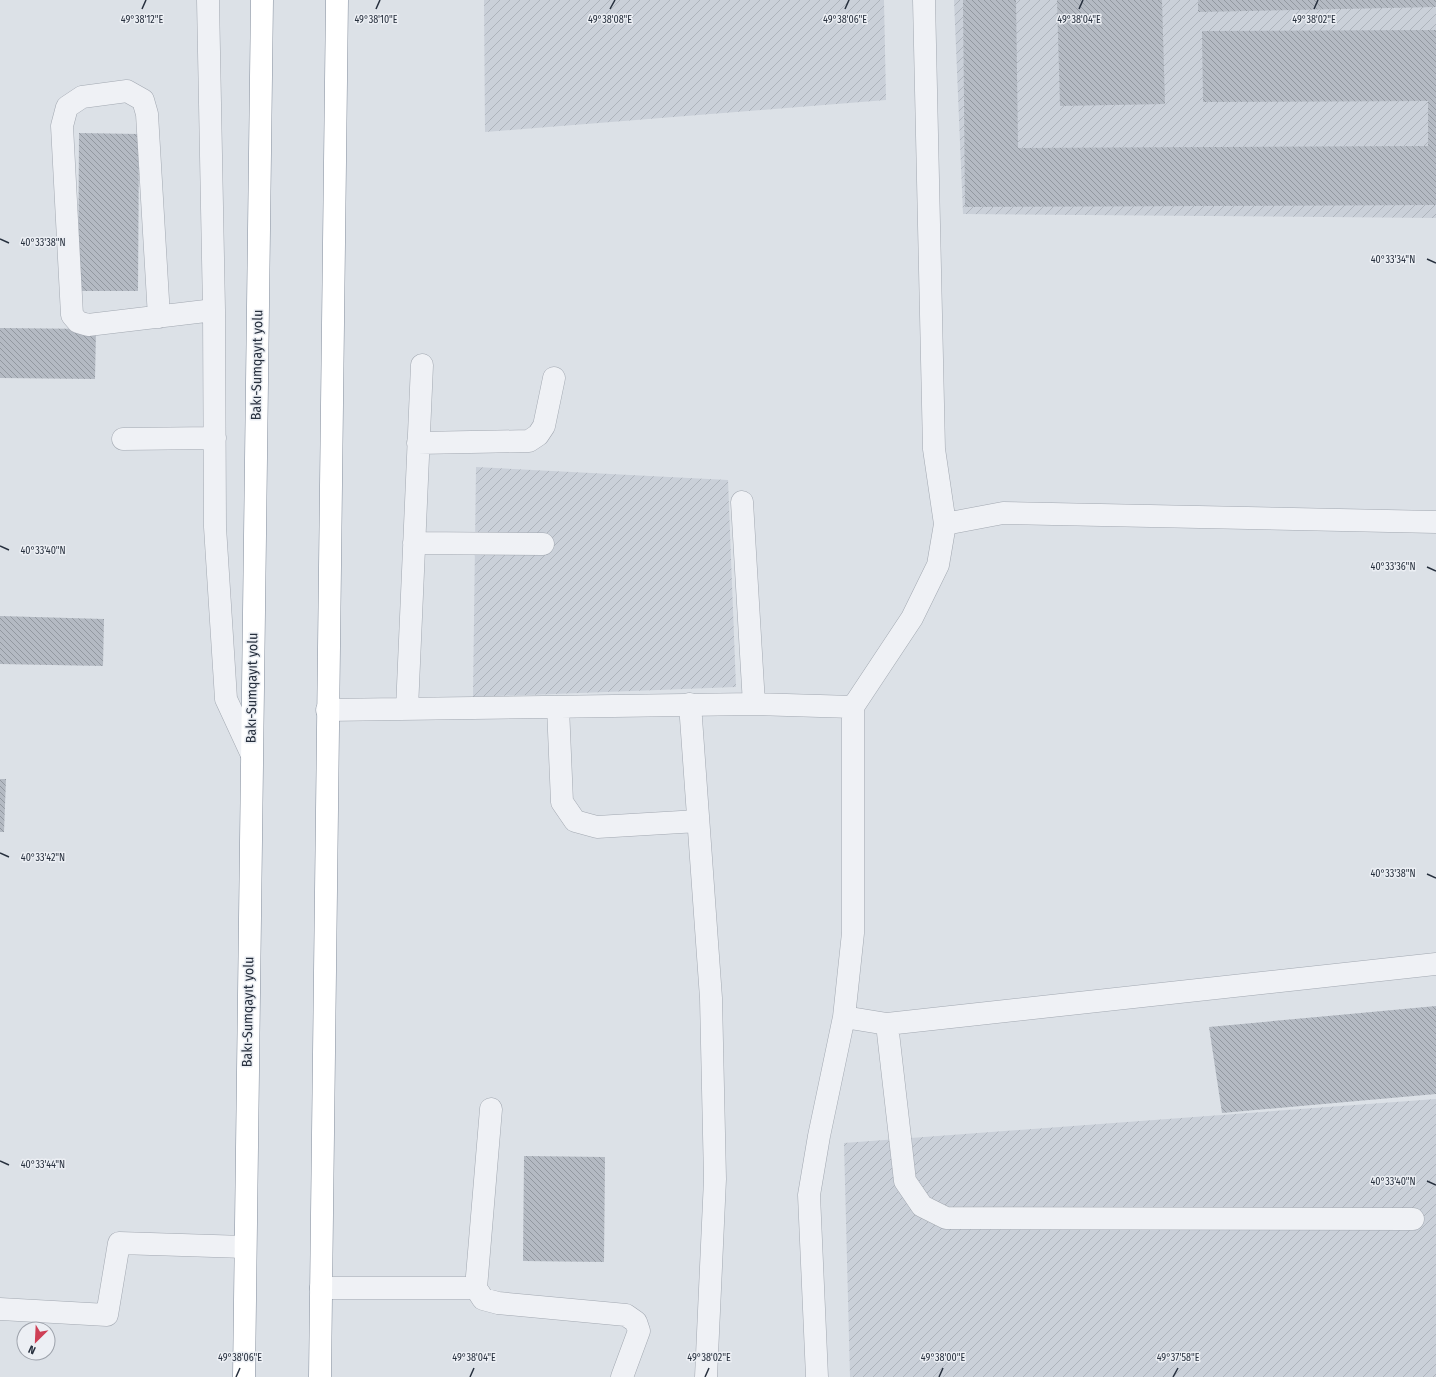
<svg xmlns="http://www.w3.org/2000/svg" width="1436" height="1377" viewBox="0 0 1436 1377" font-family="'Fira Sans Condensed',sans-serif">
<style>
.industrial{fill:url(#industrial-furrows)}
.building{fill:url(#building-back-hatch)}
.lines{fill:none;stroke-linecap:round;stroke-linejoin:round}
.minor-casing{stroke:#a2a8b1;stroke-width:23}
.highway-casing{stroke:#848e9d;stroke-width:23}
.minor{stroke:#eff1f5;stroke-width:22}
.highway{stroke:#fff;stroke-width:22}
.ticks{fill:none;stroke:#262f3d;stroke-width:1.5}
.labels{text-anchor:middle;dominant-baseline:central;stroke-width:3;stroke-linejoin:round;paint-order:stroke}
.street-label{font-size:14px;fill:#262f3d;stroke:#eceff4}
.ticks-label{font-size:10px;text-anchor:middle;fill:#262f3d;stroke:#eceff4;stroke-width:3;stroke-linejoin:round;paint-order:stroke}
</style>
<defs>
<pattern id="industrial-furrows" width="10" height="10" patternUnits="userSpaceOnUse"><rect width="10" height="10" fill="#cad0d9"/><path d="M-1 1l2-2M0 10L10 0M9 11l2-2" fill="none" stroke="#adb3bb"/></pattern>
<pattern id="building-back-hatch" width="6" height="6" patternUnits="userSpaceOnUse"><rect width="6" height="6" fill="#b4bac3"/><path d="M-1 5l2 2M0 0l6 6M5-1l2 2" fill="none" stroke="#9298a0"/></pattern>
</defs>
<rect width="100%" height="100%" fill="#dce1e7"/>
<path class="industrial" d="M484,0H884L886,100L485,132Z
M954,0H1436V218L963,214Z
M476,467L728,480L736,687L473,697Z
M1436,1099V1377H850L844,1143Z"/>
<path class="building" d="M963,0H1016L1018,148L1428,146V101L1203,102L1202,31L1436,30V205L965,207Z
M1057,0H1162L1165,104L1060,106Z
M1198,0H1436V7L1198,12Z
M79,133L139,134L138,291H78Z
M0,328L96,329L95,379L0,378Z
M0,616L104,619L103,666L0,664Z
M0,779H6L4,832H0Z
M1436,1006V1094L1222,1113L1209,1027Z
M524,1156L605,1157L604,1262L523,1261Z"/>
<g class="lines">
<defs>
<path id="minor" d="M208,0L214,310L215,527L226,699L251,753
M159,317L147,114L143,100L127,91L82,97L67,107L62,126L72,315L78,322L88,325L214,310
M123,439L215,438
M418,443L529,441L538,435L544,426L554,378
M742,502L754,704
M945,524L1003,513L1436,522
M414,543L543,544
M690,704L711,998L715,1179L706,1377
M558,707L562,802L575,821L597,827L698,821
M407,709L422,365
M327,710L754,704L853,707L912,618L938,565L945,524L934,449L924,0
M844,1017L887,1024L1436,964
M887,1024L905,1181L922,1206L946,1218L1413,1219
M491,1109L476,1288L483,1299L498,1303L626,1315L636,1322L639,1331L622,1377
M321,1288H476
M0,1309L107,1315L119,1243L245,1247
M817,1377L809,1195L819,1136L844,1017L853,933V707"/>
<path id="highway" d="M244,1377L262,0
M320,1377L337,0"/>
</defs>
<use href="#minor" class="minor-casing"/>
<use href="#highway" class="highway-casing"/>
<use href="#minor" class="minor"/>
<use href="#highway" class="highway"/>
</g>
<path class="ticks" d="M142,9L146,0M376,9L380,0M610,9L615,0M845,9L849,0M1079,9L1083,0M1314,9L1318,0M0,239L9,243M1427,259L1436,263M0,546L9,550M1427,567L1436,571M0,853L9,857M1427,874L1436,878M0,1161L9,1165M1427,1181L1436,1185M236,1377L240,1368M470,1377L474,1368M705,1377L709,1368M939,1377L943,1368M1173,1377L1178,1368"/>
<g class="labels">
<g class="street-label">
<text transform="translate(257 365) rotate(-89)">Bakı-Sumqayıt yolu</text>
<text transform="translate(252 688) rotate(-89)">Bakı-Sumqayıt yolu</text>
<text transform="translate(248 1012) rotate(-89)">Bakı-Sumqayıt yolu</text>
</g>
</g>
<g class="ticks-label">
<text x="142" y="23">49°38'12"E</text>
<text x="376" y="23">49°38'10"E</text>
<text x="610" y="23">49°38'08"E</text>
<text x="845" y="23">49°38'06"E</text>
<text x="1079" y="23">49°38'04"E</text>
<text x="1314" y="23">49°38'02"E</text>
<text x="43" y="246">40°33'38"N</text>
<text x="1393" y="263">40°33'34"N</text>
<text x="43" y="554">40°33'40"N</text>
<text x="1393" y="570">40°33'36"N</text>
<text x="43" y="861">40°33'42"N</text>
<text x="1393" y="877">40°33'38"N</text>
<text x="43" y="1168">40°33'44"N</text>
<text x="1393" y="1185">40°33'40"N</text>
<text x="240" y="1361">49°38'06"E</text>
<text x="474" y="1361">49°38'04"E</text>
<text x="709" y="1361">49°38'02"E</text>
<text x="943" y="1361">49°38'00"E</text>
<text x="1178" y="1361">49°37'58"E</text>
</g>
<g transform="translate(36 1341) rotate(204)"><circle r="19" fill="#eceff4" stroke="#9da2ab"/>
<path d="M0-3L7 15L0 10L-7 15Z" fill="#ce3f55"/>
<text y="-6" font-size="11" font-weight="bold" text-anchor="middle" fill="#262f3d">N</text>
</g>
</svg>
